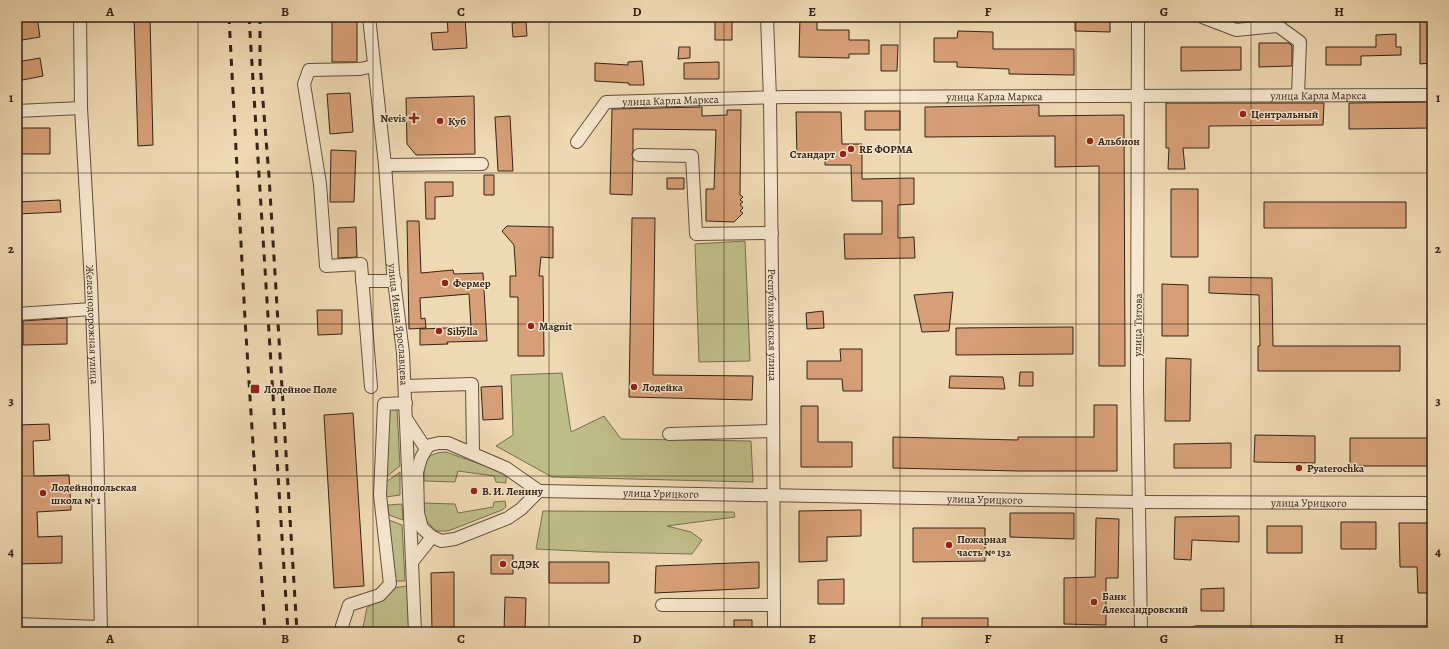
<svg xmlns="http://www.w3.org/2000/svg" width="1449" height="649" viewBox="0 0 1449 649" font-family="Alegreya,serif">
<style>
.green{fill:#bebe89;stroke:#787050}
.building{fill:#d79f77;stroke:#332318}
.lines{fill:none;stroke-linecap:round;stroke-linejoin:round}
.minor-casing{stroke:#62503e;stroke-width:14}
.minor{stroke:#f5e6cd;stroke-width:12}
.rail{stroke:#332318;stroke-width:3;stroke-dasharray:7 7;stroke-linecap:butt}
.grid{fill:none;stroke:#332318;stroke-width:1;stroke-opacity:0.55}
.poi-dot{fill:#8f2418;stroke:#f5e6cd;stroke-width:1.5}
.labels{text-anchor:middle;dominant-baseline:central;stroke-width:3;stroke-linejoin:round;paint-order:stroke}
.street-label{font-size:11px;fill:#332318;stroke:#f5e6cd}
.poi-label{font-size:11px;font-weight:bold;fill:#332318;stroke:#f5e6cd;text-anchor:start}
.neatline{fill:none;stroke:#332318;stroke-width:1.5}
.grid-label{font-size:13px;text-anchor:middle;font-weight:bold;fill:#332318}
</style>
<rect width="100%" height="100%" fill="#efd9b2"/>
<filter id="stains"><feTurbulence type="fractalNoise" baseFrequency=".005" numOctaves="4"/><feColorMatrix values="0 0 0 0 .2 0 0 0 0 .09 0 0 0 0 .02 0 0 0 .5 -.17"/></filter>
<radialGradient id="worn" r=".72"><stop offset=".6" stop-color="#630" stop-opacity="0"/><stop offset="1" stop-color="#630" stop-opacity=".3"/></radialGradient>
<path class="green" d="M745,241L750,361L699,362L695,244Z
M562,373L571,432L604,416L621,439L751,441L753,482L552,477L496,446L513,435L511,375Z
M397,409L400,466L386,477L388,410Z
M446,452L505,473L506,475V483L496,482L494,476L458,471L455,482L424,481C424,463 424,453 446,452Z
M400,472V495L386,497V482Z
M505,501L506,507L502,510L448,531H437L431,526L423,516L422,503L455,504L458,513L493,507L494,502Z
M402,504L403,520L389,515L388,505Z
M543,511L734,512L735,517L667,526L691,532L702,540L692,554L598,552L536,549Z
M389,520L402,525L405,581H393Z
M413,585L415,632H362L367,608L393,588Z"/>
<path class="building" d="M18,17H37L40,37L22,40Z
M134,17H150L153,145L138,146Z
M447,17H465L467,48L433,50L431,33L448,32Z
M715,17H732V40H715Z
M800,17H817V30H849V40H869V54H849V58L799,57Z
M1075,17H1110V32L1075,31Z
M332,18L357,19V62H332Z
M1420,18H1432V63L1420,64Z
M526,22L527,36L513,37L512,23Z
M958,31L993,32V49H1074V75L1009,74V69L957,67V62H934V38H957Z
M1396,34V47H1401V55L1361,56V65H1326V47H1376V35Z
M1259,43H1289L1292,46V66L1259,67Z
M881,45H898L897,71H881Z
M679,47H690V58L678,59Z
M1181,47H1241V70L1181,71Z
M40,58L43,76L17,81V62Z
M642,61L644,85H629V83L595,81V63L628,65V62Z
M719,62V79H684V63Z
M350,93L353,132L330,134L327,94Z
M474,96L475,154L416,155L407,144L406,98Z
M1432,102V128L1349,129V103Z
M1166,103H1324L1323,125L1209,126V148H1183L1185,169H1168L1169,148H1166Z
M1039,105V116L1124,115L1125,366H1099V166L1055,167V136L925,137V107Z
M702,107V116L727,115V110H741L740,195L743,197L740,200L743,202L740,204L743,208L740,211L743,213L734,222L706,221V189H714L716,130L633,129V151L632,154L633,159L632,195L610,194L612,109Z
M865,111H900V130H865Z
M796,112H841L842,144H862V179L914,178V204L898,205V238L914,237L915,258L845,259L844,234H882V201H852L851,165H825V158H797Z
M510,116L513,171H498L495,117Z
M20,128H50V154H20Z
M331,150L356,151L354,202H330Z
M484,175H494V195H484Z
M667,178H684V189H667Z
M425,182H453V196L435,197V219H426Z
M1171,189H1198V257H1171Z
M60,200L61,212L17,214V202Z
M1264,202H1406V228H1264Z
M632,218H655L653,375L753,376L752,400L629,397Z
M407,221H419L421,273L453,270L454,274L483,273L487,341L447,342L448,344L420,345V329L471,327L469,294L420,298L421,319L425,318L426,328L409,329Z
M507,226L553,227V258L541,257L539,276H543L544,356H518V297H510V276H516L514,245L502,231Z
M356,227L357,257L338,258V228Z
M1209,277L1272,278L1273,346H1400V371H1258V346H1260L1259,295L1209,293Z
M1162,284L1188,285V336H1162Z
M953,292L949,331L922,332L914,295Z
M317,310H342V334L318,335Z
M823,311L824,328L807,329L806,313Z
M67,318V344L23,345V321Z
M1073,327V354L956,355V328Z
M840,349H862V391H843L842,379H807V361H841Z
M1166,358L1191,359L1190,421H1165Z
M1020,372H1033V386H1019Z
M950,376L1003,377L1005,389L949,388Z
M502,386L503,419L483,420L481,387Z
M1094,405H1117V471H1018L893,468V437L1018,440V437H1094Z
M801,406H818V442H852V467H801Z
M353,413L364,586L334,588L324,415Z
M49,424L50,440L33,441L34,476L69,475L71,510L37,512L38,537L62,536V563L17,564V425Z
M1255,435L1315,436V463L1254,462Z
M1350,438H1432V466H1350Z
M1231,443V468H1174V444Z
M861,510V536L827,537V561L799,562V511Z
M1010,513H1074V539L1010,537Z
M1239,516V542L1192,540L1191,560L1174,559L1175,517Z
M1096,518L1119,519L1118,578H1106V625L1064,624V578L1095,577Z
M1341,522H1376V549H1341Z
M1399,523H1432V593H1418L1417,567H1400Z
M1267,526H1302V553H1267Z
M913,528H985V561L913,562Z
M491,555H513V574H491Z
M549,562H609V583H549Z
M759,562V588L655,593L656,566Z
M454,572V632H432L431,573Z
M844,579V604H818V580Z
M1224,588V611H1201V589Z
M505,597L526,598L525,632H504Z
M922,618H988V632H922Z
M734,620H752V632H734Z"/>
<g class="lines">
<defs>
<g id="minor">
<path id="s1" d="M80,17L81,108L91,283L97,437L101,632"/>
<path id="s2" d="M369,17L385,165L393,272L403,353L415,632"/>
<path id="s3" d="M767,17L770,99L773,370L774,632"/>
<path d="M1138,17L1137,386L1141,632"/>
<path d="M1202,17L1236,30L1278,26L1300,42L1298,95"/>
<path d="M17,111L81,108"/>
<path id="s4" d="M577,142L606,102L786,97L1432,95"/>
<path d="M639,155L692,156L696,234L772,233"/>
<path d="M385,165L482,164"/>
<path d="M362,281H395"/>
<path d="M17,314L92,309"/>
<path d="M405,386L472,384L473,453"/>
<path d="M371,387L361,264L326,266L320,184L304,84L309,70L360,69L374,66"/>
<path d="M407,420L426,449"/>
<path d="M669,434L773,431"/>
<path d="M439,443H448L506,468L539,491L521,509L508,518L455,539L441,541L431,536L422,528L418,513L417,472L421,458L426,449L430,445Z"/>
<path id="s5" d="M539,491L1138,502L1432,503"/>
<path d="M412,562L432,537"/>
<path d="M662,605H774"/>
<path d="M17,624L101,627"/>
<path d="M342,626L349,605L380,595L390,584L380,495L384,404L406,403"/>
<path d="M1197,632H1432"/>
</g>
</defs>
<use href="#minor" class="minor-casing"/>
<use href="#minor" class="minor"/>
<path class="rail" d="M229,17L245,319L265,632
M249,17L288,632
M260,17V64L269,176L297,632"/>
</g>
<path class="grid" d="M198,17V632M373,17V632M549,17V632M724,17V632M900,17V632M1076,17V632M1251,17V632M17,173H1432M17,324H1432M17,476H1432"/>
<g class="poi-dot">
<circle cx="1243" cy="114" r="4"/>
<path d="M412 112h4v4h4v4h-4v4h-4v-4h-4v-4h4z"/>
<circle cx="440" cy="121" r="4"/>
<circle cx="1090" cy="141" r="4"/>
<circle cx="851" cy="149" r="4"/>
<circle cx="843" cy="154" r="4"/>
<circle cx="445" cy="283" r="4"/>
<circle cx="531" cy="326" r="4"/>
<circle cx="439" cy="331" r="4"/>
<circle cx="634" cy="387" r="4"/>
<rect x="250" y="384" width="10" height="10" rx="2"/>
<circle cx="1299" cy="468" r="4"/>
<circle cx="474" cy="491" r="4"/>
<circle cx="43" cy="493" r="4"/>
<circle cx="949" cy="545" r="4"/>
<circle cx="503" cy="564" r="4"/>
<circle cx="1094" cy="602" r="4"/>
</g>
<g class="labels">
<g class="street-label">
<text stroke="none"><textPath href="#s4" startOffset="762">улица Карла Маркса</textPath></text>
<text stroke="none"><textPath href="#s4" startOffset="438">улица Карла Маркса</textPath></text>
<text stroke="none"><textPath href="#s4" startOffset="114">улица Карла Маркса</textPath></text>
<text stroke="none"><textPath href="#s1" startOffset="308">Железнодорожная улица</textPath></text>
<text stroke="none"><textPath href="#s2" startOffset="309">улица Ивана Ярославцева</textPath></text>
<text stroke="none"><textPath href="#s3" startOffset="308">Республиканская улица</textPath></text>
<text transform="translate(1138 325) rotate(-89)">улица Титова</text>
<text stroke="none"><textPath href="#s5" startOffset="122">улица Урицкого</textPath></text>
<text stroke="none"><textPath href="#s5" startOffset="446">улица Урицкого</textPath></text>
<text stroke="none"><textPath href="#s5" startOffset="770">улица Урицкого</textPath></text>
</g>
<g class="poi-label">
<text x="1251" y="114">Центральный</text>
<text x="406" y="118" text-anchor="end">Nevis</text>
<text x="448" y="121">Куб</text>
<text x="1098" y="141">Альбион</text>
<text x="859" y="149">RE ФОРМА</text>
<text x="835" y="154" text-anchor="end">Стандарт</text>
<text x="453" y="283">Фермер</text>
<text x="539" y="326">Magnit</text>
<text x="447" y="331">Sibylla</text>
<text x="642" y="387">Лодейка</text>
<text x="264" y="389">Лодейное Поле</text>
<text x="1307" y="468">Pyaterochka</text>
<text x="51" y="487">Лодейнопольская<tspan x="51" dy="13">школа № 1</tspan></text>
<text x="482" y="491">В. И. Ленину</text>
<text x="957" y="539">Пожарная<tspan x="957" dy="13">часть № 132</tspan></text>
<text x="511" y="564">СДЭК</text>
<text x="1102" y="596">Банк<tspan x="1102" dy="13">Александровский</tspan></text>
</g>
</g>
<rect width="1449" height="649" fill="none" stroke="#efd9b2" stroke-width="44"/>
<rect x="22" y="22" width="1405" height="605" class="neatline"/>
<g class="grid-label">
<text x="110" y="16">A</text>
<text x="285" y="16">B</text>
<text x="461" y="16">C</text>
<text x="637" y="16">D</text>
<text x="812" y="16">E</text>
<text x="988" y="16">F</text>
<text x="1164" y="16">G</text>
<text x="1339" y="16">H</text>
<text x="11" y="102">1</text>
<text x="1438" y="102">1</text>
<text x="11" y="253">2</text>
<text x="1438" y="253">2</text>
<text x="11" y="405">3</text>
<text x="1438" y="405">3</text>
<text x="11" y="556">4</text>
<text x="1438" y="556">4</text>
<text x="110" y="643">A</text>
<text x="285" y="643">B</text>
<text x="461" y="643">C</text>
<text x="637" y="643">D</text>
<text x="812" y="643">E</text>
<text x="988" y="643">F</text>
<text x="1164" y="643">G</text>
<text x="1339" y="643">H</text>
</g>
<rect width="100%" height="100%" filter="url(#stains)"/>
<rect width="100%" height="100%" fill="url(#worn)"/>
</svg>
